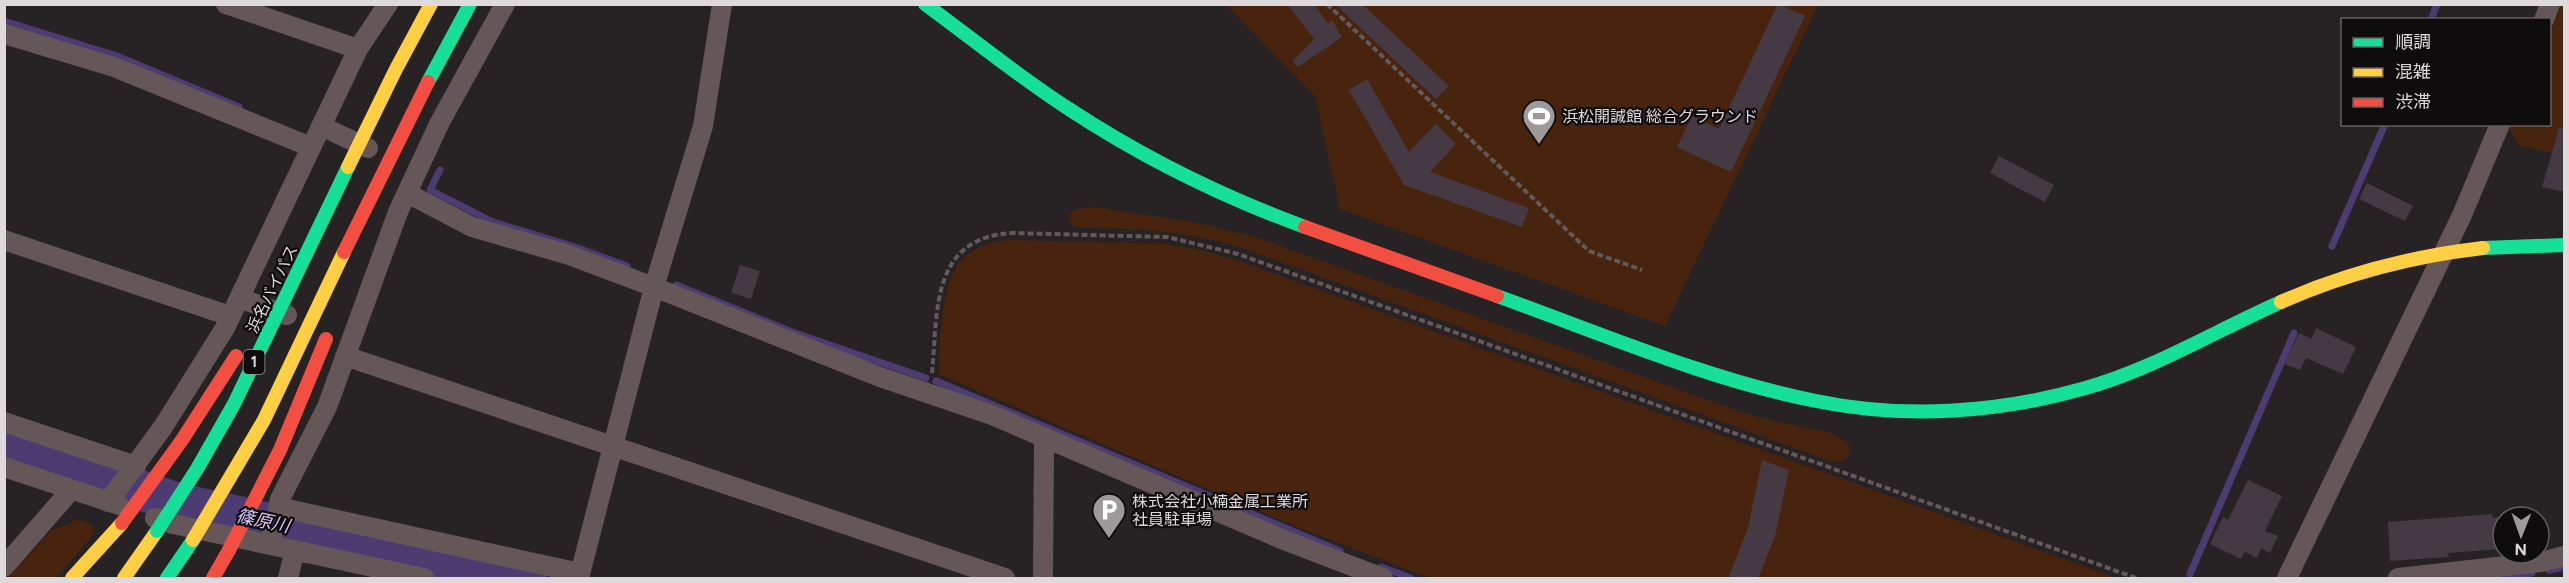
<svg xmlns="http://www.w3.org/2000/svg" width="2569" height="583" viewBox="0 0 2569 583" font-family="Figtree,'Noto Sans JP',sans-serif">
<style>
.green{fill:#48240e}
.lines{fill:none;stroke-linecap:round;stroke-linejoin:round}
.stream{stroke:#4d3c72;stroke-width:7}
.river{stroke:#4d3c72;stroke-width:40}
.building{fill:#453a44}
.path{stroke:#63595a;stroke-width:4;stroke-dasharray:6 3;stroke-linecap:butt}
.street{stroke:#655757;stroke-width:20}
.fast{stroke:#16e098;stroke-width:14}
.slow{stroke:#ffcf43;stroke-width:14}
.jam{stroke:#f24e42;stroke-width:14}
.fast-bridge{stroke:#16e098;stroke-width:14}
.slow-bridge{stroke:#ffcf43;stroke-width:14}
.jam-bridge{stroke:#f24e42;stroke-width:14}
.labels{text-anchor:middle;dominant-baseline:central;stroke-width:4.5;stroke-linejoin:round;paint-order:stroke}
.shield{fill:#0f0c0d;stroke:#a09c9e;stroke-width:1.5}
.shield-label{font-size:15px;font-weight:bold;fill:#dedadc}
.poi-label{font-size:16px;fill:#dedadc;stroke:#0f0c0d;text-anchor:start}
.street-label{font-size:16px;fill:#dedadc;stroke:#0f0c0d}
.water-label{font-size:18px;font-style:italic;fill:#d4c6fd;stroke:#0f0c0d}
</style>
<rect width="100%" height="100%" fill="#272224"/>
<path class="green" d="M1226,5H1818L1665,326L1340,209L1315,96Z
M2561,5H2564V156L2519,145L2509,128L2511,125L2550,124V32Z
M1095,207L1193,222L1261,239L1722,405L1757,417L1831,433L1848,443L1850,452L1847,459L1839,462L1830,461L1240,247C1184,231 1140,228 1083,228L1074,226L1069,220L1070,214L1076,209Z
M1013,240L1166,244L1201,250L1236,260L2116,578H1430L1290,524L938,374C944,315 934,243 1013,240Z
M78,520L87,522L93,527V535L56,578H8L52,530Z"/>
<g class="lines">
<path class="stream" d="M2431,20L2437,4
M4,21L117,56L239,107
M440,170L430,190L493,222L572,246L627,266
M2332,246L2385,124
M676,285L795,333L926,378
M936,381L1340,551
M1381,567L1411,578
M2549,570L2564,567
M2190,574L2294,333
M2486,578L2532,573"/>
<path class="river" d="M4,444L178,503L527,578"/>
</g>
<path class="building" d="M1287,4H1314L1328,24L1332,20L1342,37L1298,67L1293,61L1314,39Z
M1335,4H1362L1449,86L1436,99Z
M1778,4L1805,16L1731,172L1677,147L1692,116L1719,129Z
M1367,79L1409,152L1436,124L1456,144L1430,172L1529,208L1522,227L1404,185L1349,90Z
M2559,128L2565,129V192L2542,187Z
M1999,156L2054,185L2045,202L1990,173Z
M2367,183L2413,206L2405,221L2359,199Z
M740,265L760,271L751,299L731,293Z
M2316,328L2356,347L2343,374L2306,358L2300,370L2284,364L2299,333L2311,339Z
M1762,460L1789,470L1775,536L1758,579H1728L1748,528Z
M2248,480L2282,496L2265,531L2278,536L2270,553L2261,548L2257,558L2245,552L2241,559L2210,544L2223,517L2228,520Z
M2492,514L2493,518L2503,517V549L2448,553L2449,557L2390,561L2388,522Z"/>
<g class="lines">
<path class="path" d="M1327,4L1589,251L1642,270
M932,373C938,311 930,237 1013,233L1167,237L1238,254L2136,578"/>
<path class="street" d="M226,4L358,49
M2544,20L2550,4
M4,34L114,67L311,147
M321,126L368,148
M407,193L472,227L569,255L654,287L880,377L992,415L1284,540L1383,578
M4,240L230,316
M239,298L287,315
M345,356L1005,578
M4,422L136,466
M4,467L119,505
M108,502L163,427L225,328L358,49L388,4
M278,507L580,573
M155,518L173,524L424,578
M270,545L280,499L327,407L398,212L440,122L505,4
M4,567L71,490
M288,578L295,550
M579,578L654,287L703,126L722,4
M1043,578L1044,442L1046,438
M2287,578L2462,215L2500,124
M2398,578L2541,562L2564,556"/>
<path class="fast" d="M925,4C973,39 1019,77 1069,109C1142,157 1223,197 1305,227
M2483,248L2564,245
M1497,296C1600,333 1709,380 1816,401C1904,419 1996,413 2082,389C2152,370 2215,331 2281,302
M167,578L193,540"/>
<path class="slow" d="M2281,302C2346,273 2414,256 2483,248
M72,578L122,523
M124,578L157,531"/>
<path class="jam" d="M1305,227L1497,296
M213,578L229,550"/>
<path class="fast-bridge" d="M428,82L470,4
M157,531L197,469L234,404L348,167"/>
<path class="slow-bridge" d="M348,167L396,69L431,4
M193,540L264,420L344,252"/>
<path class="jam-bridge" d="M344,252L428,82
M122,523L182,440L236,356
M229,550L280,450L326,339"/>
</g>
<defs>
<symbol id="stadium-pin" viewBox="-11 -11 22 30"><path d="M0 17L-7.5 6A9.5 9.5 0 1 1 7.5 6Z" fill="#9e9a9c" stroke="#0f0c0d"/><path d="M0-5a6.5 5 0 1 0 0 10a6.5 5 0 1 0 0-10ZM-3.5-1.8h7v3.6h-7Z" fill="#fff"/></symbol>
<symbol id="parking-pin" viewBox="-11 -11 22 30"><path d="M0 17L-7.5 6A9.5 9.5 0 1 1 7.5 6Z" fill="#9e9a9c" stroke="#0f0c0d"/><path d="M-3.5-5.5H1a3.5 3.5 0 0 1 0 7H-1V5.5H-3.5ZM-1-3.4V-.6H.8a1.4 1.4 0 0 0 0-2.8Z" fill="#fff"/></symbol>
</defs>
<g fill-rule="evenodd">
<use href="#stadium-pin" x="1520" y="97" width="38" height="52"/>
<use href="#parking-pin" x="1090" y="491" width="38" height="52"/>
</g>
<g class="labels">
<rect class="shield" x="243.5" y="350" width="21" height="24" rx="4.5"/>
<g class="shield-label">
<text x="254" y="362">1</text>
</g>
<g class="poi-label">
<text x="1562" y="116">浜松開誠館 総合グラウンド</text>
<text x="1132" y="501">株式会社小楠金属工業所<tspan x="1132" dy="18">社員駐車場</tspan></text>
</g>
<g class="street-label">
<text transform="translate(272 289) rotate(-64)">浜名バイパス</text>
</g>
<g class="water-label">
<text transform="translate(263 521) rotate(12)">篠原川</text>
</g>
</g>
<rect width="2569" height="583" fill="none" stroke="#dedadc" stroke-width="12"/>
<rect x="2341" y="18" width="210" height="108" fill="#0f0c0d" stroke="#625e60" stroke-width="1.5"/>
<rect x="2353" y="38" width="30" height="9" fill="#16e098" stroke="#625e60" stroke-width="1.5"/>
<text x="2395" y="48" font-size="18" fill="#dedadc">順調</text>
<rect x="2353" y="68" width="30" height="9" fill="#ffcf43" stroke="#625e60" stroke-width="1.5"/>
<text x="2395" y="78" font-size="18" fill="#dedadc">混雑</text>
<rect x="2353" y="98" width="30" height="9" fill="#f24e42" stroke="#625e60" stroke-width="1.5"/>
<text x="2395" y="108" font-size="18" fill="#dedadc">渋滞</text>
<g transform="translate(2521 535) rotate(181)"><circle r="28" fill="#0f0c0d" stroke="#625e60" stroke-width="1.5"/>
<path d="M0-4.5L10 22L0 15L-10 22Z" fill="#9e9a9c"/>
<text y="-9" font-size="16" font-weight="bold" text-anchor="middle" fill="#dedadc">N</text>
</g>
</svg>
